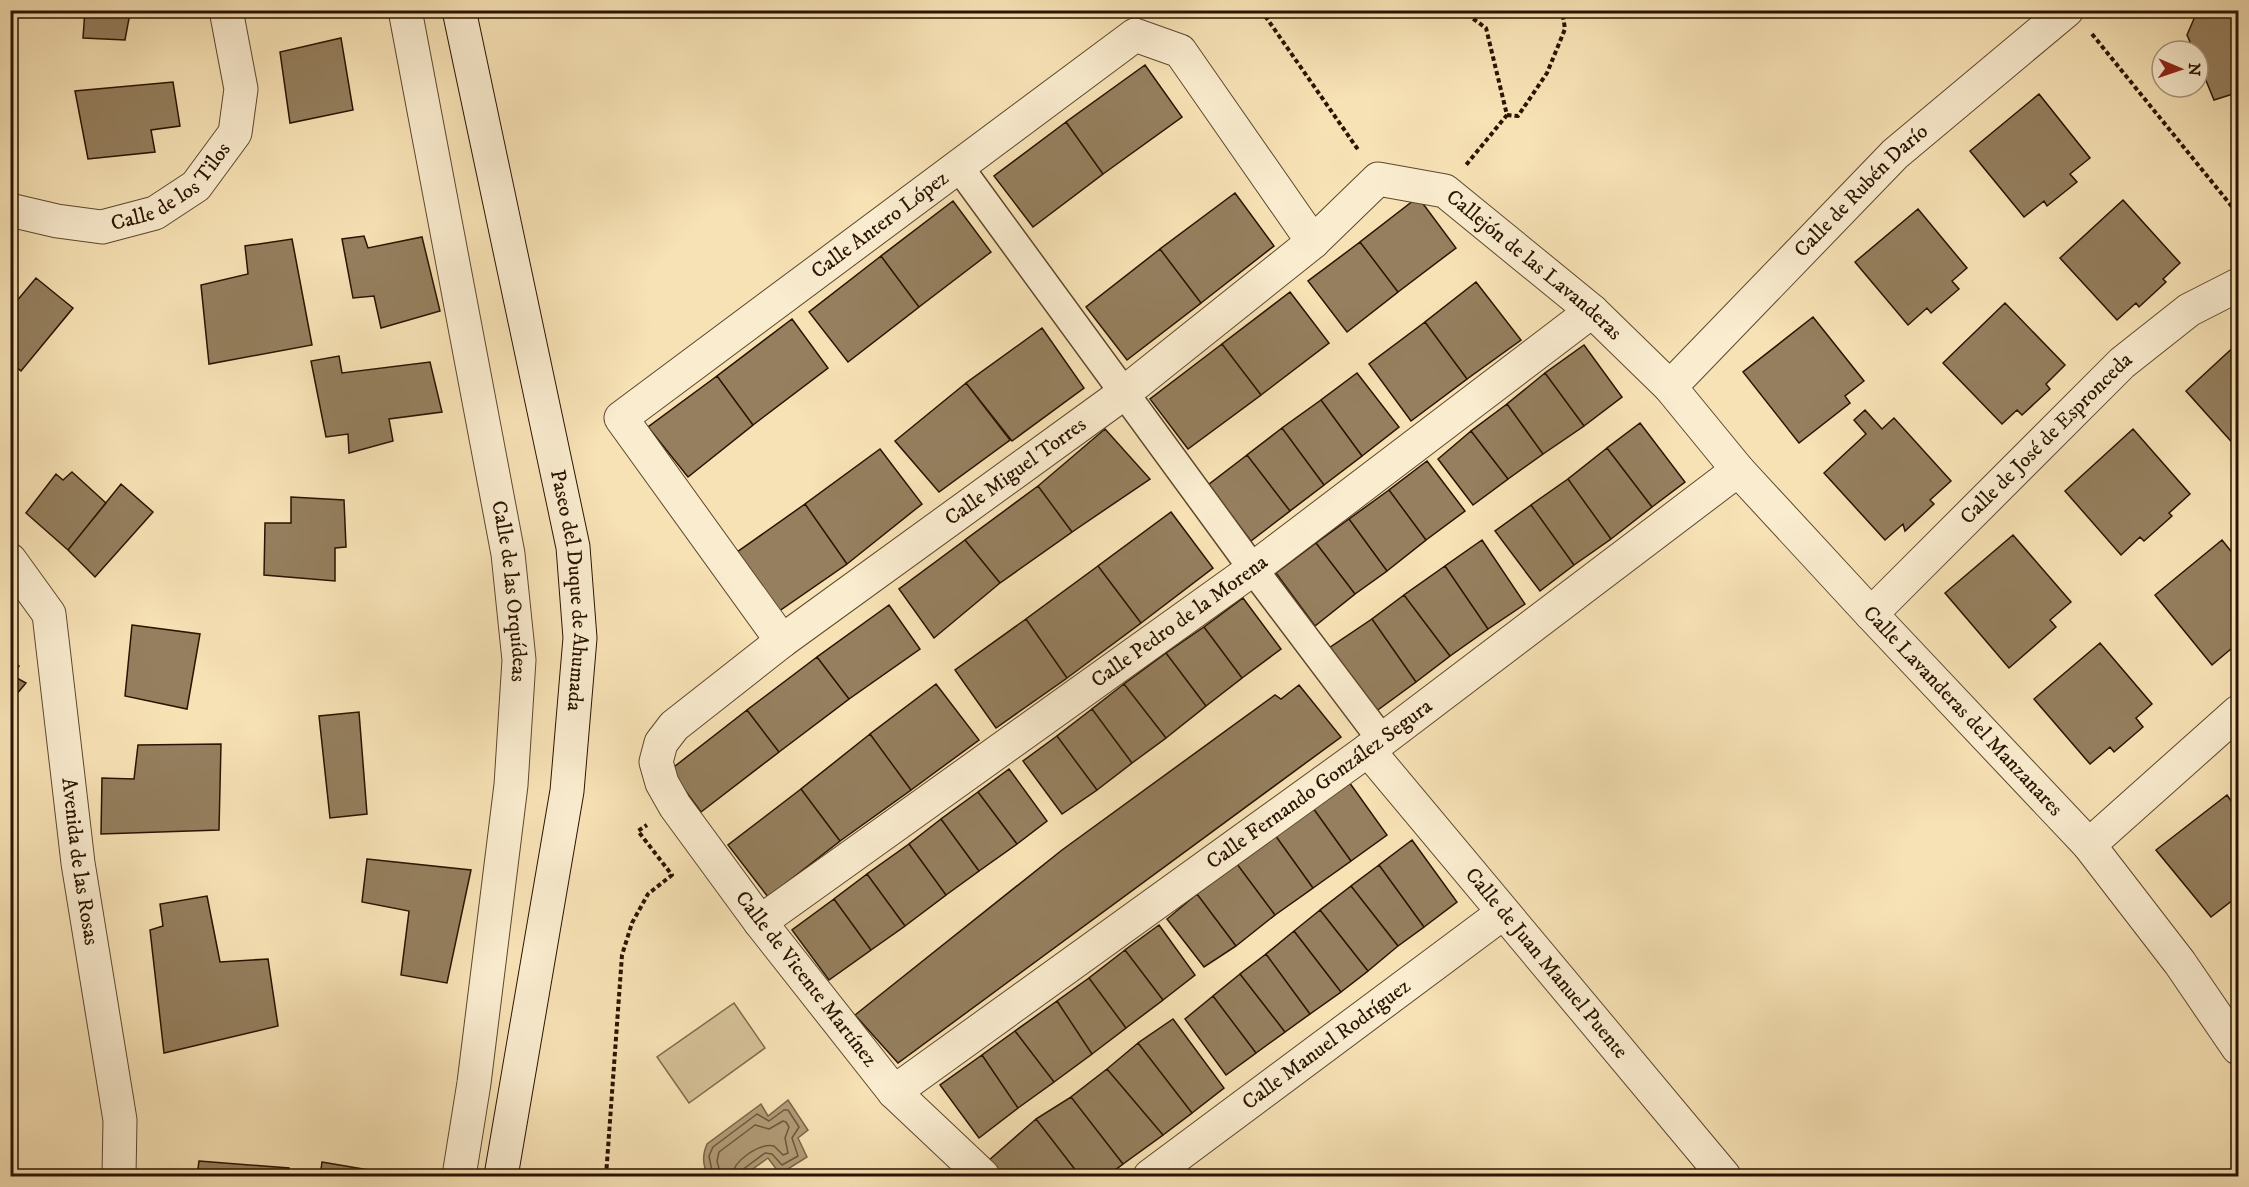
<svg xmlns="http://www.w3.org/2000/svg" width="2249" height="1187" viewBox="0 0 2249 1187" font-family="'IM FELL DW Pica',serif">
<style>
.green{fill:#d4bf96;stroke:#7f694b;stroke-width:1.5}
.water{fill:#b19c77;stroke:#7b6547;stroke-width:1.5}
.lines{fill:none;stroke-linecap:round;stroke-linejoin:round}
.shore{stroke:#6e583c;stroke-width:1.5}
.building{fill:#957f5e;stroke:#2a1300;stroke-width:1.5}
.pedestrian-casing{stroke:#5d472d;stroke-width:31}
.minor-casing{stroke:#5d472d;stroke-width:35}
.secondary-casing{stroke:#2a1300;stroke-width:35}
.path{stroke:#2a1300;stroke-width:4;stroke-dasharray:4.5 3;stroke-linecap:butt}
.pedestrian{stroke:#faeccf;stroke-width:28}
.minor{stroke:#faeccf;stroke-width:33}
.secondary{stroke:#faeccf;stroke-width:33}
.labels{text-anchor:middle;dominant-baseline:central;stroke-width:5;stroke-linejoin:round;paint-order:stroke}
.street-label{font-size:21px;fill:#2a1300;stroke:#faeccf}
</style>
<rect width="100%" height="100%" fill="#f7e2b5"/>
<filter id="stains"><feTurbulence type="fractalNoise" baseFrequency=".00333" numOctaves="4"/><feColorMatrix values="0 0 0 0 .2 0 0 0 0 .09 0 0 0 0 .02 0 0 0 .5 -.17"/></filter>
<radialGradient id="worn" r=".72"><stop offset=".6" stop-color="#630" stop-opacity="0"/><stop offset="1" stop-color="#630" stop-opacity=".3"/></radialGradient>
<path class="green" d="M734,1003L765,1048L689,1103L657,1057Z"/>
<path class="water" d="M788,1100L808,1130L798,1138L807,1157L780,1174L768,1158L743,1176L707,1175C703,1163 702,1156 707,1144L761,1104L768,1116Z"/>
<g class="lines">
<path class="shore" d="M713,1176L709,1156L713,1147L757,1114L769,1121L784,1110H788L799,1127L792,1138L798,1156L782,1165L772,1154L765,1153L742,1170L740,1176
M721,1176L717,1161L719,1152L755,1125L769,1129L783,1121L786,1122L789,1127L785,1138L788,1153L783,1155L774,1146C759,1143 733,1161 732,1176"/>
</g>
<path class="building" d="M85,10H156L130,13L125,40L83,38Z
M2210,10H2238V98L2236,93L2214,100L2198,61V51H2194L2187,35L2196,14Z
M341,38L353,110L290,123L280,52Z
M1145,65L1182,117L1103,174L1066,122Z
M173,82L180,126L151,130L155,152L88,159L75,91Z
M2039,94L2090,158L2070,174L2077,182L2047,206L2044,201L2024,217L1970,151Z
M1066,122L1103,174L1033,227L994,176Z
M1235,193L1274,246L1201,303L1160,249Z
M1418,197L1456,248L1398,292L1360,242Z
M2123,200L2180,263L2163,279L2166,282L2139,307L2136,303L2117,320L2060,258Z
M953,201L991,252L919,307L881,256Z
M1918,209L1967,268L1952,281L1959,289L1931,313L1927,308L1908,325L1855,262Z
M364,236L368,248L422,237L440,311L381,328L374,296L353,298L342,239Z
M292,239L312,345L209,364L201,285L248,274L245,246Z
M1360,242L1398,292L1347,332L1308,281Z
M1160,249L1201,303L1127,360L1086,307Z
M881,256L919,307L848,362L809,312Z
M36,278L73,308L21,371L10,362V309Z
M1476,282L1521,340L1467,379L1425,322Z
M1290,292L1329,343L1261,395L1222,344Z
M2005,303L2065,365L2046,384L2050,389L2022,415L2017,410L2002,424L1943,363Z
M1813,317L1864,381L1845,396L1850,403L1799,443L1743,372Z
M792,319L828,368L753,425L717,376Z
M1425,322L1467,379L1411,421L1369,364Z
M1042,328L1084,388L1012,441L966,383Z
M2238,343V449L2186,391Z
M1222,344L1261,395L1188,449L1150,399Z
M1584,345L1622,397L1584,426L1545,373Z
M339,356L342,373L430,362L442,412L389,419L393,441L349,453L348,434L326,437L311,361Z
M1357,373L1399,427L1362,456L1321,400Z
M1545,373L1584,426L1543,454L1507,404Z
M717,376L753,425L688,477L648,427Z
M966,383L1010,440L939,492L895,441Z
M1321,400L1362,456L1324,485L1282,428Z
M1507,404L1543,454L1508,479L1471,431Z
M1865,410L1882,429L1894,418L1951,481L1930,500L1934,504L1905,531L1903,524L1885,540L1824,473L1866,434L1854,420Z
M1640,423L1685,482L1652,507L1607,448Z
M1282,428L1324,485L1290,511L1247,455Z
M1105,429L1150,479L1072,532L1038,486Z
M2133,429L2190,494L2169,513L2172,516L2144,541L2140,537L2121,555L2065,491Z
M1471,431L1508,479L1473,505L1438,459Z
M1607,448L1652,507L1611,539L1568,479Z
M880,449L922,504L847,564L805,504Z
M1247,455L1290,511L1251,541L1208,485Z
M1427,461L1465,511L1426,540L1389,490Z
M72,472L106,503L68,550L26,513L56,474L63,480Z
M1568,479L1611,539L1574,565L1531,505Z
M121,484L153,512L95,577L68,550Z
M1038,486L1072,532L1000,583L965,540Z
M1389,490L1426,540L1387,571L1349,519Z
M291,497L344,500L346,547L335,548V581L264,575L265,523H291Z
M805,504L847,564L772,616L730,557Z
M1531,505L1574,565L1540,591L1495,531Z
M1171,512L1213,568L1141,623L1098,566Z
M1349,519L1387,571L1355,594L1316,543Z
M2013,535L2071,602L2050,620L2056,627L2009,668L1945,593Z
M965,540L1000,583L934,638L899,589Z
M1482,540L1525,604L1488,629L1445,566Z
M2222,540L2238,560V643L2212,665L2155,595Z
M1316,543L1355,594L1315,626L1276,573Z
M1098,566L1141,623L1067,678L1026,619Z
M1445,566L1488,629L1450,656L1404,595Z
M1404,595L1450,656L1416,682L1372,619Z
M1243,598L1281,649L1242,678L1204,627Z
M889,605L920,649L849,699L817,657Z
M1026,619L1067,678L996,728L955,670Z
M1372,619L1416,682L1375,712L1329,648Z
M132,625L200,634L187,709L125,696Z
M1204,627L1242,678L1206,706L1166,653Z
M2100,643L2152,704L2136,718L2143,727L2114,752L2110,747L2090,764L2034,699Z
M1166,653L1206,706L1166,738L1124,684Z
M817,657L849,699L779,752L747,710Z
M10,660L19,666L13,676L26,683L10,702Z
M936,684L979,740L911,790L870,734Z
M1124,684L1166,738L1132,763L1092,709Z
M1299,685L1341,737L898,1063L855,1015L1062,850L1275,695L1281,699Z
M1092,709L1132,763L1097,790L1057,736Z
M747,710L779,752L701,812L670,770Z
M359,712L367,814L330,818L319,716Z
M870,734L911,790L840,841L801,789Z
M1057,736L1097,790L1062,814L1023,761Z
M221,744L219,830L101,834L102,778L134,779L138,745Z
M1009,769L1047,821L1017,844L978,792Z
M1349,782L1387,835L1351,861L1313,808Z
M801,789L840,841L768,897L728,845Z
M978,792L1017,844L979,871L941,819Z
M2227,795L2238,811V904L2233,900L2211,917L2156,850Z
M1313,808L1351,861L1313,888L1275,835Z
M941,819L979,871L946,895L909,844Z
M1275,835L1313,888L1275,915L1237,864Z
M1412,840L1457,902L1424,927L1379,865Z
M909,844L946,895L905,926L867,874Z
M367,859L471,870L447,983L401,975L409,911L362,902Z
M1237,864L1275,915L1236,946L1197,894Z
M1379,865L1424,927L1398,946L1351,886Z
M867,874L905,926L871,950L834,899Z
M1351,886L1398,946L1368,971L1320,910Z
M1197,894L1236,946L1204,967L1167,919Z
M207,896L220,962L268,959L278,1026L164,1053L150,930L163,926L160,904Z
M834,899L871,950L829,980L792,930Z
M1320,910L1368,971L1341,992L1294,931Z
M1159,925L1195,975L1163,1000L1125,950Z
M1294,931L1341,992L1310,1014L1266,954Z
M1125,950L1163,1000L1126,1028L1089,978Z
M1266,954L1310,1014L1285,1032L1240,974Z
M1240,974L1285,1032L1256,1053L1213,996Z
M1089,978L1126,1028L1092,1054L1057,1001Z
M1213,996L1256,1053L1226,1075L1185,1019Z
M1057,1001L1092,1054L1054,1082L1015,1031Z
M1173,1019L1224,1088L1192,1113L1138,1043Z
M1015,1031L1054,1082L1018,1108L982,1055Z
M1138,1043L1192,1113L1163,1135L1107,1069Z
M982,1055L1018,1108L979,1138L940,1085Z
M1107,1069L1163,1135L1123,1164L1071,1097Z
M1071,1097L1123,1164L1107,1176H1080L1036,1119Z
M1036,1119L1080,1176H1005L988,1161Z
M199,1161L289,1168L288,1176H197Z
M322,1162L386,1173V1176H320Z"/>
<g class="lines">
<defs>
<path id="pedestrian" d="M959,167L1253,569L1382,740"/>
<g id="minor">
<path id="s1" d="M405,10L508,554L519,660L511,785L474,1083L459,1176"/>
<path id="s2" d="M10,210L57,221L102,227L155,213L196,186L235,133L241,89L226,10"/>
<path id="s3" d="M1670,387L1895,154L2067,10"/>
<path id="s4" d="M10,560L49,614L78,863L120,1120L119,1176"/>
<path id="s5" d="M1871,614L2122,363L2189,310L2238,285"/>
<path id="s6" d="M782,641L621,418L1135,35L1180,51L1313,242"/>
<path id="s7" d="M1368,750L1724,1176"/>
<path d="M2089,845L2238,712"/>
<path id="s8" d="M760,922L1253,569L1592,311"/>
<path id="s9" d="M894,1092L1382,740L1738,470"/>
<path id="s10" d="M983,1176L894,1092L760,922L675,806L662,783L656,762L661,743L674,726L782,641L1124,393L1313,242L1378,179L1445,191L1592,311L1670,387L1738,470L1871,614L2089,845L2180,963L2238,1048"/>
<path id="s11" d="M1150,1176L1503,913"/>
</g>
<g id="secondary">
<path id="s12" d="M459,10L573,547L580,638L567,791L501,1176"/>
</g>
</defs>
<use href="#pedestrian" class="pedestrian-casing"/>
<use href="#minor" class="minor-casing"/>
<use href="#secondary" class="secondary-casing"/>
<path class="path" d="M1261,10L1359,151
M1461,10L1486,28L1507,115L1466,165
M2092,34L2238,214
M1507,115L1518,116L1547,73L1565,29L1562,10
M606,1176L622,955L632,923L648,894L672,875L638,831L647,825"/>
<use href="#pedestrian" class="pedestrian"/>
<use href="#minor" class="minor"/>
<use href="#secondary" class="secondary"/>
</g>
<g class="labels">
<g class="street-label">
<text stroke="none"><textPath href="#s2" startOffset="176">Calle de los Tilos</textPath></text>
<text stroke="none"><textPath href="#s3" startOffset="274">Calle de Rubén Darío</textPath></text>
<text stroke="none"><textPath href="#s6" startOffset="598">Calle Antero López</textPath></text>
<text stroke="none"><textPath href="#s10" startOffset="1648">Callejón de las Lavanderas</textPath></text>
<text stroke="none"><textPath href="#s5" startOffset="248">Calle de José de Espronceda</textPath></text>
<text stroke="none"><textPath href="#s10" startOffset="998">Calle Miguel Torres</textPath></text>
<text stroke="none"><textPath href="#s1" startOffset="591">Calle de las Orquídeas</textPath></text>
<text stroke="none"><textPath href="#s12" startOffset="592">Paseo del Duque de Ahumada</textPath></text>
<text stroke="none"><textPath href="#s8" startOffset="516">Calle Pedro de la Morena</textPath></text>
<text stroke="none"><textPath href="#s10" startOffset="2268">Calle Lavanderas del Manzanares</textPath></text>
<text stroke="none"><textPath href="#s9" startOffset="525">Calle Fernando González Segura</textPath></text>
<text stroke="none"><textPath href="#s4" startOffset="316">Avenida de las Rosas</textPath></text>
<text stroke="none"><textPath href="#s7" startOffset="278">Calle de Juan Manuel Puente</textPath></text>
<text transform="translate(806 979) rotate(52)">Calle de Vicente Martínez</text>
<text stroke="none"><textPath href="#s11" startOffset="220">Calle Manuel Rodríguez</textPath></text>
</g>
</g>
<rect width="2249" height="1187" fill="none" stroke="#f7e2b5" stroke-width="36"/>
<rect x="12" y="12" width="2225" height="1163" fill="none" stroke="#2a1300" stroke-width="3"/>
<rect x="18" y="18" width="2213" height="1151" fill="none" stroke="#2a1300" stroke-width="1.5"/>
<g transform="translate(2180 69) rotate(92)"><circle r="28" fill="#faeccf" stroke="#a7957c" stroke-width="1.5"/>
<path d="M0-4.5L10 22L0 15L-10 22Z" fill="#8f2418"/>
<text y="-9" font-size="16" font-weight="bold" text-anchor="middle" fill="#2a1300">N</text>
</g>
<rect width="100%" height="100%" filter="url(#stains)"/>
<rect width="100%" height="100%" fill="url(#worn)"/>
</svg>
